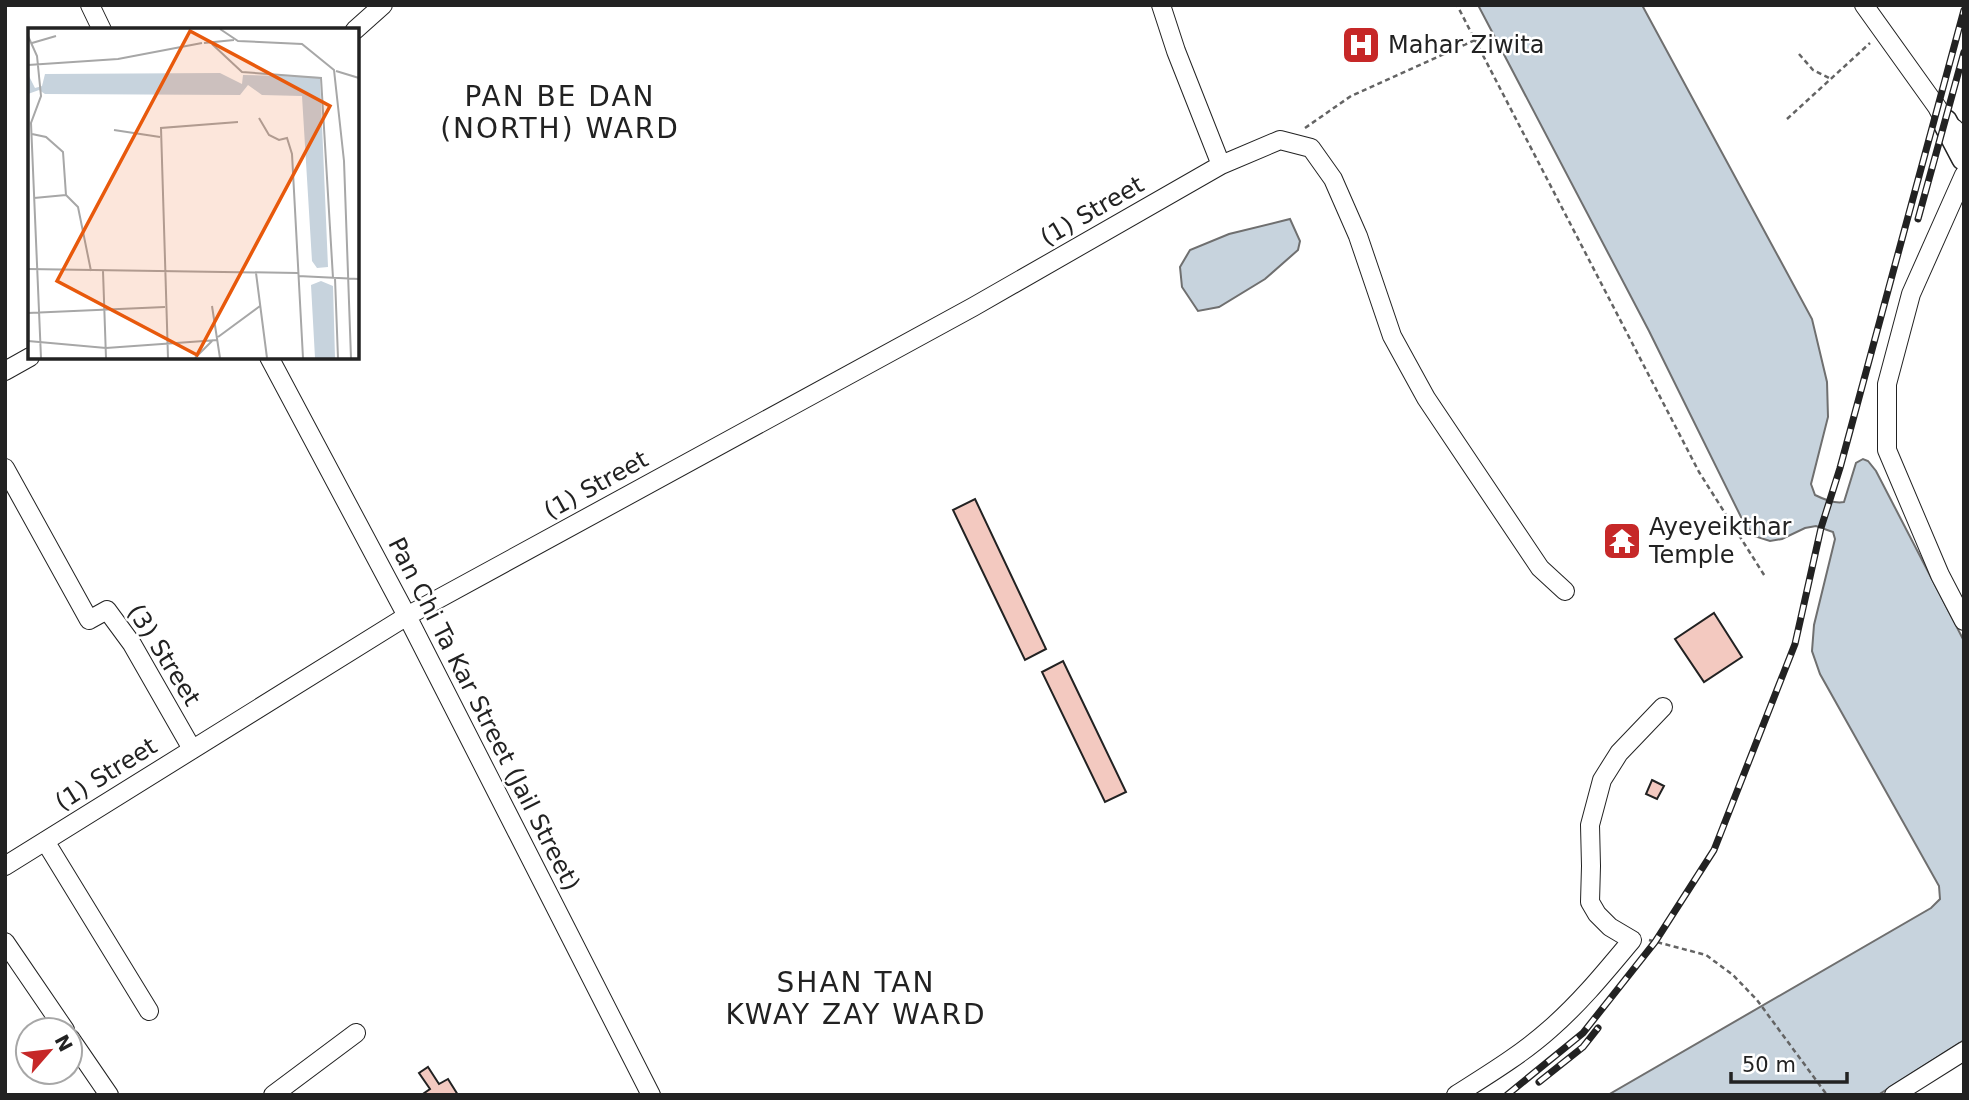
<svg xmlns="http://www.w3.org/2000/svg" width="1969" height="1100" viewBox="0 0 1969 1100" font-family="'DejaVu Sans',sans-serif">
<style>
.water{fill:#c7d3dd;stroke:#6f6f6f;stroke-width:2}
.building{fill:#f3c9c0;stroke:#222;stroke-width:2}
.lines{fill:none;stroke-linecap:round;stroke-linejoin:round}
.minor-casing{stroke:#222;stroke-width:20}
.highway-casing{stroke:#222;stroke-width:27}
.path{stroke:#646464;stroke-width:2.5;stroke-dasharray:5 3.5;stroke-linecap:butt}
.minor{stroke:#fff;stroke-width:18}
.highway{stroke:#fff;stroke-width:24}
.rail-casing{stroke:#222;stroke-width:7}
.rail{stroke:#fff;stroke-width:4.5;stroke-dasharray:13;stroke-linecap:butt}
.labels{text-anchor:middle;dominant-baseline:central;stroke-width:5;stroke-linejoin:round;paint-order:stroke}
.poi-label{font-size:24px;fill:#222;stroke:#fff;text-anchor:start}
.street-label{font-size:24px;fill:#222;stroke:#fff}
.quarter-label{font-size:28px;letter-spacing:2px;fill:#222;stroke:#fff}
.inset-road{fill:none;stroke:#a7a7a7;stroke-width:2}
.view{fill:#e8590c;fill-opacity:0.15;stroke:#e8590c;stroke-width:3.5}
.inset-edge{fill:none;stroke:#222;stroke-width:3.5}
</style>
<rect width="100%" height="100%" fill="#fff"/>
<path class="water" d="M1478,5H1642L1812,319L1827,382L1828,417L1811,484L1815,495C1823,499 1835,504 1844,502L1856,463L1863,459L1868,461L1876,471L1964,641V1040L1878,1095H1608L1931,908L1940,899L1939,886L1820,674L1812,651L1814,625L1835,539L1833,532L1816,526L1805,528L1782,539L1770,541L1754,536L1741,517L1649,331Z
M1290,219L1300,241L1298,250L1265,279L1219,307L1198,311L1182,287L1180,267L1190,250L1229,234Z"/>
<path class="building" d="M975,499L1046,649L1025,660L953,510Z
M1613 542a9 9 0 1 1 18 0a9 9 0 1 1-18 0Z
M1714,613L1742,657L1704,682L1675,639Z
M1063,661L1126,792L1105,802L1042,672Z
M1652,780L1664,786L1657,799L1646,794Z
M428,1067L439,1084L448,1079L458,1095H424L423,1094L430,1089L419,1073Z"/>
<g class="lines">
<defs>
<path id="minor" d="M90,5L102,30
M1161,5L1176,51L1221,165
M1864,5L1937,107L1945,122L1955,129
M355,30L383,5
M1964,175L1911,294L1887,384V450L1940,575L1964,621
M269,357L407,616L651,1095
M5,371L30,357
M5,468L89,620L107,610L132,644L192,749
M45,841L149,1011
M5,866L407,616L973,307L1221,165L1280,140L1311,148L1333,179L1358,236L1392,336L1426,398L1540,568L1565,591
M5,942L65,1030
M70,1038L109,1095
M273,1095L356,1033
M1456,1095C1489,1074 1522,1054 1550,1029C1581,1002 1606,971 1632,940L1610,927L1597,914L1590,902L1591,866L1590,825L1602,780L1619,753L1663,707
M1894,1095L1964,1051"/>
<path id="highway" d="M1945,122L1964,158"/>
</defs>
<use href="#minor" class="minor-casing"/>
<use href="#highway" class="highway-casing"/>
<path class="path" d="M1475,40L1699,472L1766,578
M1799,54L1813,70L1831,79
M1787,119L1870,43
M1305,128L1351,96L1475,40L1457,5
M1649,940L1706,955L1733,975L1757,1000L1827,1095"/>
<use href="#minor" class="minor"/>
<use href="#highway" class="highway"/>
<defs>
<path id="rail" d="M1918,219L1964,52
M1539,1082L1583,1047L1598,1028
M1507,1095L1583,1033L1655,942L1714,850L1795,644L1821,528L1840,468L1964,10"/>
</defs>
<use href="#rail" class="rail-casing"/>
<use href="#rail" class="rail"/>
</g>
<defs>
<symbol id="hospital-square" viewBox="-11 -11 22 22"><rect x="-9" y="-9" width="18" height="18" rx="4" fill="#c62828" stroke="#fff"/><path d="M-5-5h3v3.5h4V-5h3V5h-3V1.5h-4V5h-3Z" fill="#fff"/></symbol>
<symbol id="temple-square" viewBox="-11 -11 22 22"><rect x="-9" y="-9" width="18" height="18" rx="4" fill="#c62828" stroke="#fff"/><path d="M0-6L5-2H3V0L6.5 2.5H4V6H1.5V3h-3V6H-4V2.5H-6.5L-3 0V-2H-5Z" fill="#fff"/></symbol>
</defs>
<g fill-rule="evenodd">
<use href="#hospital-square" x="1339" y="23" width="44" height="44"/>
<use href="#temple-square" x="1600" y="519" width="44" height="44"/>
</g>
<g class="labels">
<g class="poi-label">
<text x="1388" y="45">Mahar Ziwita</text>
<text x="1649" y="527">Ayeyeikthar<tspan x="1649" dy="28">Temple</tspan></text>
</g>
<g class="street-label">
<text transform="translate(1092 211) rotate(-30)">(1) Street</text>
<text transform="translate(596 485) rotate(-29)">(1) Street</text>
<text transform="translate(164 655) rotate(58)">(3) Street</text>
<text transform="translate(484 714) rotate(63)">Pan Chi Ta Kar Street (Jail Street)</text>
<text transform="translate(106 774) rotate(-32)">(1) Street</text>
</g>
<g class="quarter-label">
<text x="560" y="96">PAN BE DAN<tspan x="560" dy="32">(NORTH) WARD</tspan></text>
<text x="856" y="982">SHAN TAN<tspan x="856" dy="32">KWAY ZAY WARD</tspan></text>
</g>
</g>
<g transform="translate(28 28)">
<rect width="331" height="331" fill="#fff"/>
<path d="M192,45L214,56L215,47L292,49L300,239L289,240L284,233L274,68L234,67L220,57L212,67L17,66L11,62L0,66V46L7,60L14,58L17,46ZM293,253L305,258L307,330H287L283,257Z" fill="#c7d3dd"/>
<path class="inset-road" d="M192,1L210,13L274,16L306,42L316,133L323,330M0,8L9,28L13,68L3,95L13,330M4,15L28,8M176,15L206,12M184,16L214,44L293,50L305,250M0,37L90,31L174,15M308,43L331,50M231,90L241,107L251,112L259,110L264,126L275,330M86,102L132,109M4,106L18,109L35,124L38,167L50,179L63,243M6,170L38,167M0,241L270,245M75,243L78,330M228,245L239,330M270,248L331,251M307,250L310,330M184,278L192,330M0,285L137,279M190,309L232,278M0,313L78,320L190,312M140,330L133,100L210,94M167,330L185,312"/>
<path class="view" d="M162,3L302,78L169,327L29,253Z"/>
<rect width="331" height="331" class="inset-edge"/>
</g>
<rect width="1969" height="1100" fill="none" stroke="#222222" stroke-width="14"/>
<g transform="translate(49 1051) rotate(62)"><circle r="33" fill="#ffffff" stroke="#a7a7a7" stroke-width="2"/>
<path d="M0-5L12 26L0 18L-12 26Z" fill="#c62828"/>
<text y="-10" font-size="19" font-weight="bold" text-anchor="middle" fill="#222222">N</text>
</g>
<path d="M1731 1072v10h116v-10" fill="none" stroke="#222222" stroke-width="3.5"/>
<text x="1742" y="1072" font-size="21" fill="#222222" stroke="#ffffff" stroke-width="5" paint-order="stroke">50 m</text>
</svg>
